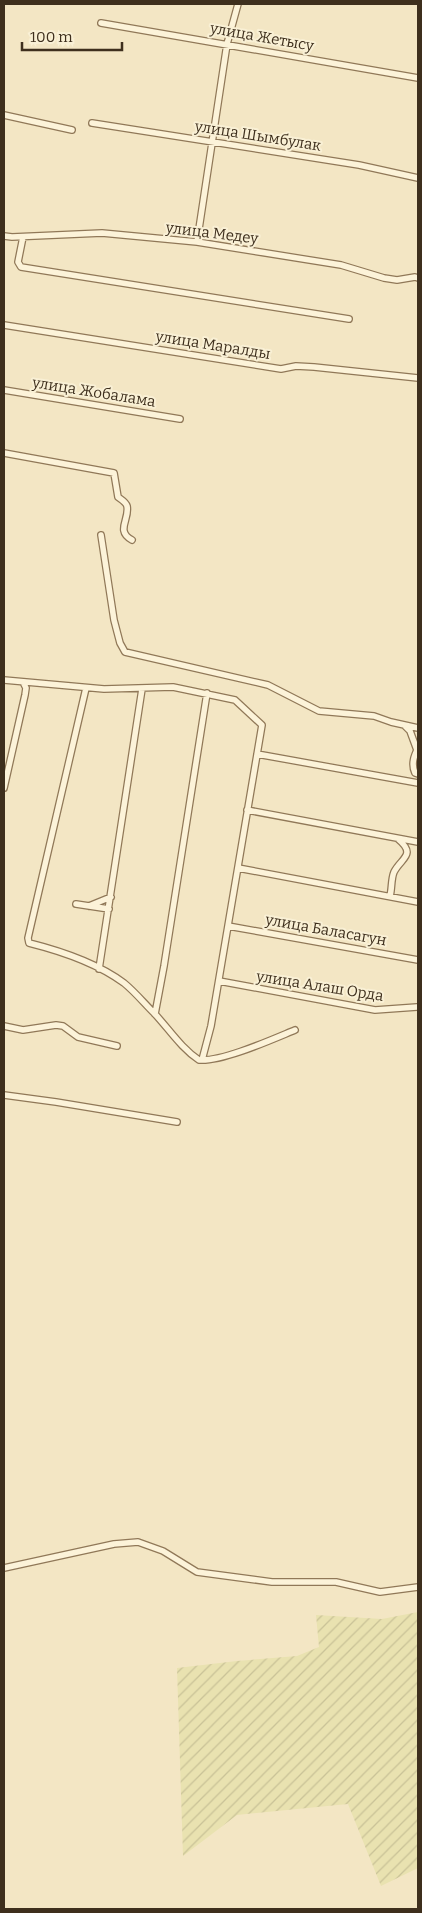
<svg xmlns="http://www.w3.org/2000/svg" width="422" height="1913" viewBox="0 0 422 1913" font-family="Bitter,serif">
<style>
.farmland{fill:url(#farmland-furrows)}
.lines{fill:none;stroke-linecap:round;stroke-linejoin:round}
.street-casing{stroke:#907858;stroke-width:8}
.street{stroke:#fcf3d9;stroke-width:5.5}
.labels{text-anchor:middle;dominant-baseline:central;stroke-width:4;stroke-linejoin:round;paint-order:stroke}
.street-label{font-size:15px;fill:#3e2f1d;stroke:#f9f0d5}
</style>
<defs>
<pattern id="farmland-furrows" width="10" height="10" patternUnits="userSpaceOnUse" patternTransform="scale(1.25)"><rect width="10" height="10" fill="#e9e2b0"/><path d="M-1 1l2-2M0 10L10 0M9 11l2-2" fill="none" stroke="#c9c297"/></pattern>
</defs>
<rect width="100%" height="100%" fill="#f3e6c4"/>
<path class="farmland" d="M418,1612V1868L381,1886L348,1804L237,1815L183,1856L177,1668L237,1661L297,1656L319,1647L316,1615L382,1619Z"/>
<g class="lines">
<defs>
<path id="street" d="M101,23L418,78
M4,115L72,130
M92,123L359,165L418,178
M4,236L12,237L102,233L197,242L341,265L384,278L397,280L415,277L418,278
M23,237L18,262L21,267L349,319
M197,242L227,44L238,4
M4,325L281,369L296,366L314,367L418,378
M4,390L180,419
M4,453L114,473L118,497C122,500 126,502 127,506C130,519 115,531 132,540
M101,535L114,620L120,643L125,652L268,685L319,711L374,716L391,722L418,728
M4,680L104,689L173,687L235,700L262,725L211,1026L202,1060
M86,688L28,938L29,943C61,951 97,963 124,983C135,992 144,1003 154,1013C169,1029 181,1048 199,1060C222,1062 273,1039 295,1030
M405,726L410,731L417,750
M418,748C414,756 411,764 415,773L418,774
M257,754L418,783
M4,788L25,695L26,688L23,682
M247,810L418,842
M238,868L418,902
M390,896C392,889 391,879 394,872C401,858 417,855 398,839
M76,904L109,909
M89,906L111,897
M228,926L418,960
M99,969L142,689
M219,981L375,1010L417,1007
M155,1014L164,966L207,693
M4,1026L23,1030L56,1025L63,1026L78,1037L117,1046
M4,1095L56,1102L177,1122
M4,1568L114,1544L138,1542L163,1551L197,1572L272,1582H336L380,1592L418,1587"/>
</defs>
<use href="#street" class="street-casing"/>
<use href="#street" class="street"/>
</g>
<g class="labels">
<g class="street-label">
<text transform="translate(262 37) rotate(10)">улица Жетысу</text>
<text transform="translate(258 136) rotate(9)">улица Шымбулак</text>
<text transform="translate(212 233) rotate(7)">улица Медеу</text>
<text transform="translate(213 345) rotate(9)">улица Маралды</text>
<text transform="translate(94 392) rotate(9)">улица Жобалама</text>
<text transform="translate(326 930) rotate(10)">улица Баласагун</text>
<text transform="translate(320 986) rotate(9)">улица Алаш Орда</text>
</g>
</g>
<rect width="422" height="1913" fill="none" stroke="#3e2f1d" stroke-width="10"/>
<path d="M22 42v8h100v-8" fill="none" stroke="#3e2f1d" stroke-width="2.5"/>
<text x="30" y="42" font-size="15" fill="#3e2f1d" stroke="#f9f0d5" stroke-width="4" paint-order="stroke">100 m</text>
</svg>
